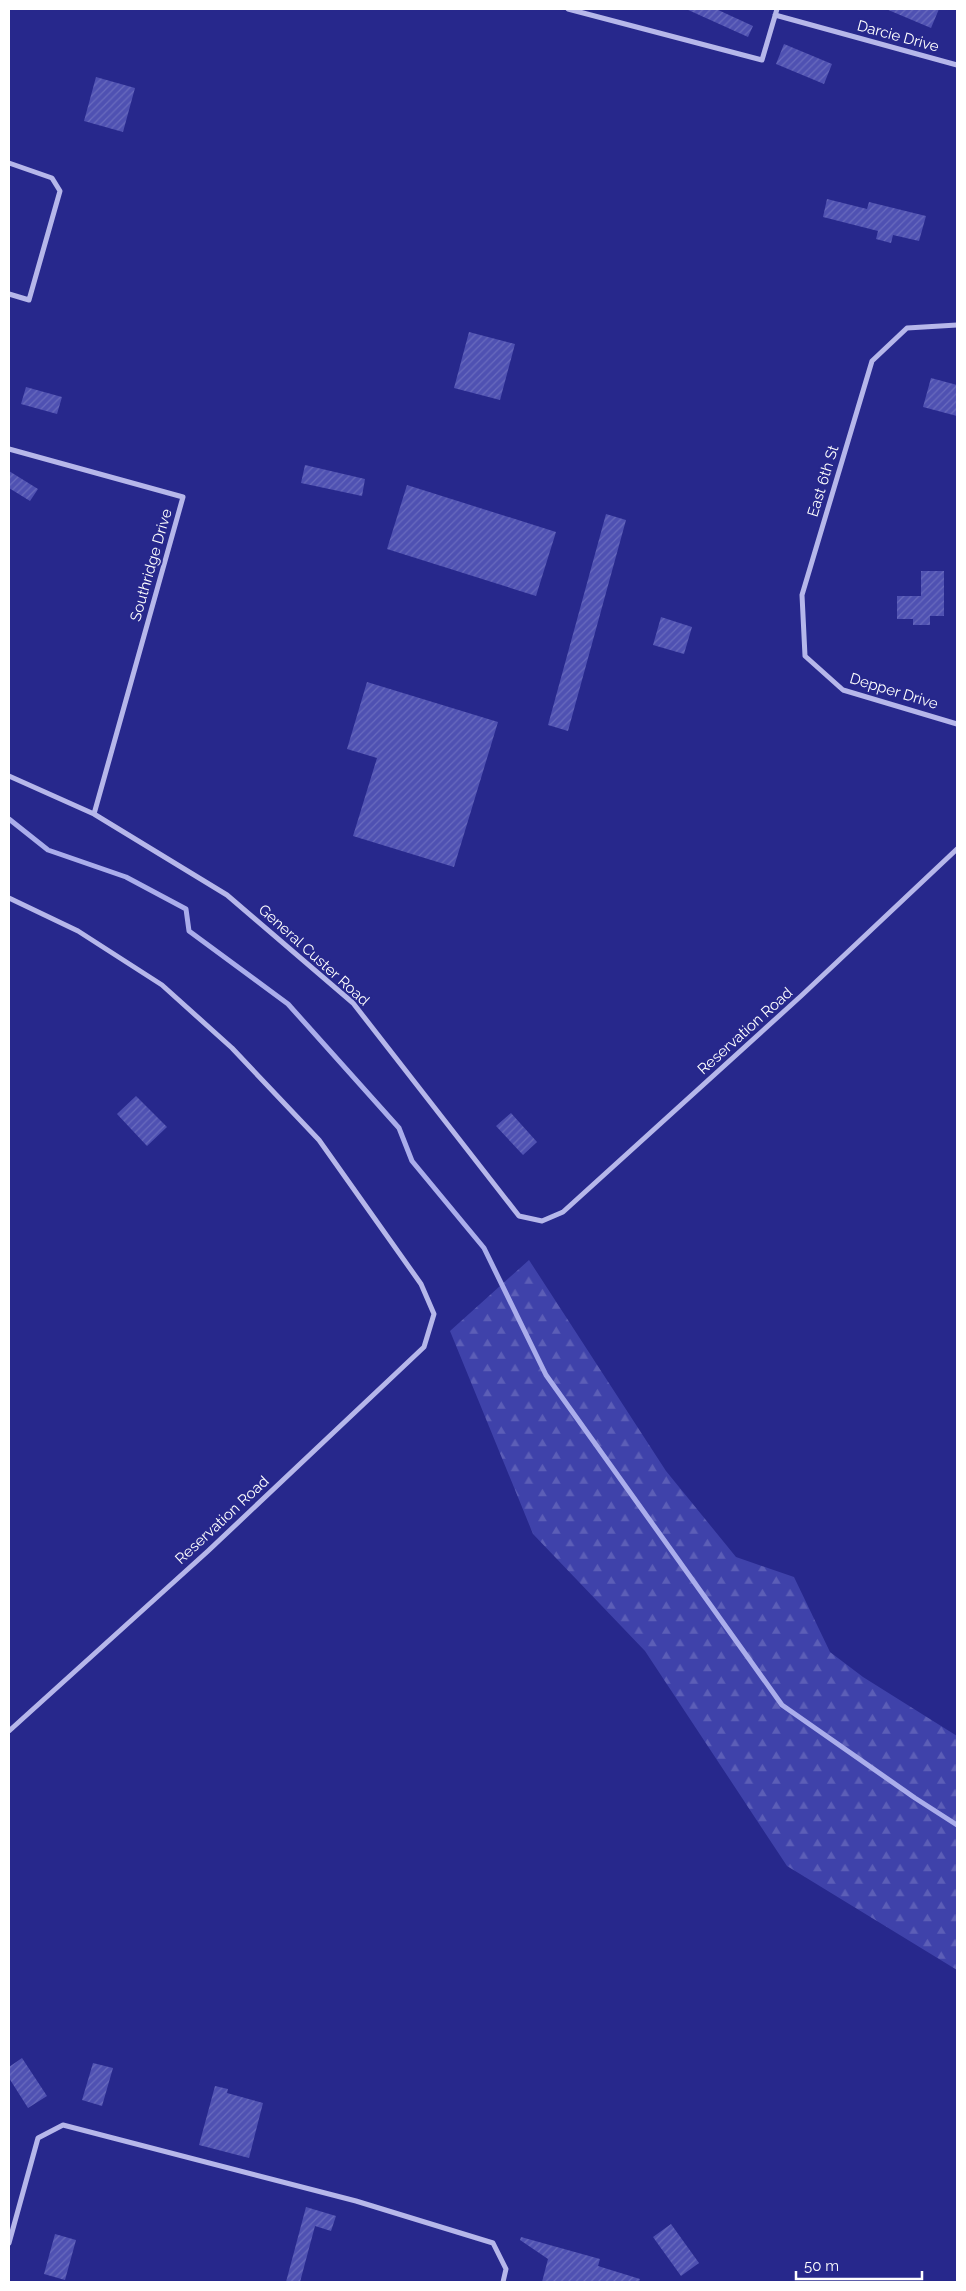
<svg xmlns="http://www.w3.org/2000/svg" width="966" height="2291" viewBox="0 0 966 2291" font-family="Raleway,sans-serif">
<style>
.forest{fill:url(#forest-firs)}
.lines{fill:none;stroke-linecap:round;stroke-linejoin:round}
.stream{stroke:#aaadeb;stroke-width:5}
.building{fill:url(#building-hatch)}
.street{stroke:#b6b7ea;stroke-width:5}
.labels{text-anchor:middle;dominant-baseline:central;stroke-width:4;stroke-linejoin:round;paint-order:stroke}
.street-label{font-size:15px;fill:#fff;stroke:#27288c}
</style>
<defs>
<pattern id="forest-firs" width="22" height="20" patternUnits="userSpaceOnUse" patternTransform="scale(1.25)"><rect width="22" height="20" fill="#3f42aa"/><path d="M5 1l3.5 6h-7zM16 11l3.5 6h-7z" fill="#5c5eb7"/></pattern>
<pattern id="building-hatch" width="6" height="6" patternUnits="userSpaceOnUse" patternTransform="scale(1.25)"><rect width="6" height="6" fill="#4f51b2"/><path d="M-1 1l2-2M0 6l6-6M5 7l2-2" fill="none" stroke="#696bbe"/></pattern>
</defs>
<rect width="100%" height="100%" fill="#27288c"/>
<path class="forest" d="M529,1260L666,1471L736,1557L794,1577L830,1652L863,1677L957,1736V1970L787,1866L645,1651L533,1534L450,1331Z"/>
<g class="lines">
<path class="stream" d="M9,819L48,850L126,877L186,909L189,931L288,1004L399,1128L412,1161L484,1248L546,1375L782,1705L915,1798L957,1825"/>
</g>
<path class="building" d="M686,9H716L753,26L748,37Z
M886,9H939L931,28Z
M784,44L832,64L824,84L776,64Z
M96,77L135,88L123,132L84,121Z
M827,199L867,209L869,202L926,216L919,241L893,235L891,243L876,239L878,231L823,217Z
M469,332L515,344L500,400L454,388Z
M931,378L957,385V416L923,407Z
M26,387L62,397L57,414L21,404Z
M305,465L365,479L362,496L301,483Z
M9,471L38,489L30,501L9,488Z
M407,485L556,532L536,596L387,549Z
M606,514L626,520L568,731L548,725Z
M921,571H944V616H930V625H913V619H897V596H921Z
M661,617L692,627L684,654L653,645Z
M367,682L498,722L454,867L353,836L377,758L347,749Z
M136,1096L167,1127L147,1146L117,1114Z
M511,1113L537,1142L523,1155L496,1126Z
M22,2058L47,2096L28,2108L9,2078V2067Z
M93,2063L113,2068L102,2106L82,2100Z
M215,2086L228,2089L227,2093L263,2103L249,2158L199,2145Z
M306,2207L336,2216L331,2231L315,2226L300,2282H286Z
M671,2224L699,2263L681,2276L653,2237Z
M55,2234L76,2240L65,2280L44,2274Z
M521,2237L600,2259L598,2266L640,2279L639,2282H542L548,2259L520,2240Z"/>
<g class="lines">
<path class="street" d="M568,9L762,60L777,9
M775,15L957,65
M9,163L52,178L60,191L29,300L9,294
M957,325L907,328L872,361L802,595L805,656L843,690L957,724
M9,449L183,497L94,814
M9,776L94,814L227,895L353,1003L519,1216L542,1221L563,1212L801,996L957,849
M9,898L78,931L162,985L232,1048L319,1140L421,1284L434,1314L424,1347L208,1551L9,1731
M9,2243L38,2138L63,2125L356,2201L493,2243L506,2269L503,2282"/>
</g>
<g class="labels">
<g class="street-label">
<text transform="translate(898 36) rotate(15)">Darcie Drive</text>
<text transform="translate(823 481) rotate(-73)">East 6th St</text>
<text transform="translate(151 565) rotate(-74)">Southridge Drive</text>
<text transform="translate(894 691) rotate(17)">Depper Drive</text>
<text transform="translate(314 955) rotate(42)">General Custer Road</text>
<text transform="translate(745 1031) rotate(-42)">Reservation Road</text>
<text transform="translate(222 1520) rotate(-43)">Reservation Road</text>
</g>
</g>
<rect width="966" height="2291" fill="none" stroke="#ffffff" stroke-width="20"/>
<path d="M796 2271v8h126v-8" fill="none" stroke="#ffffff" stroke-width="2.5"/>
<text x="804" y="2271" font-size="15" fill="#ffffff" stroke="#27288c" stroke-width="4" paint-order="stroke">50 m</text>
</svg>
